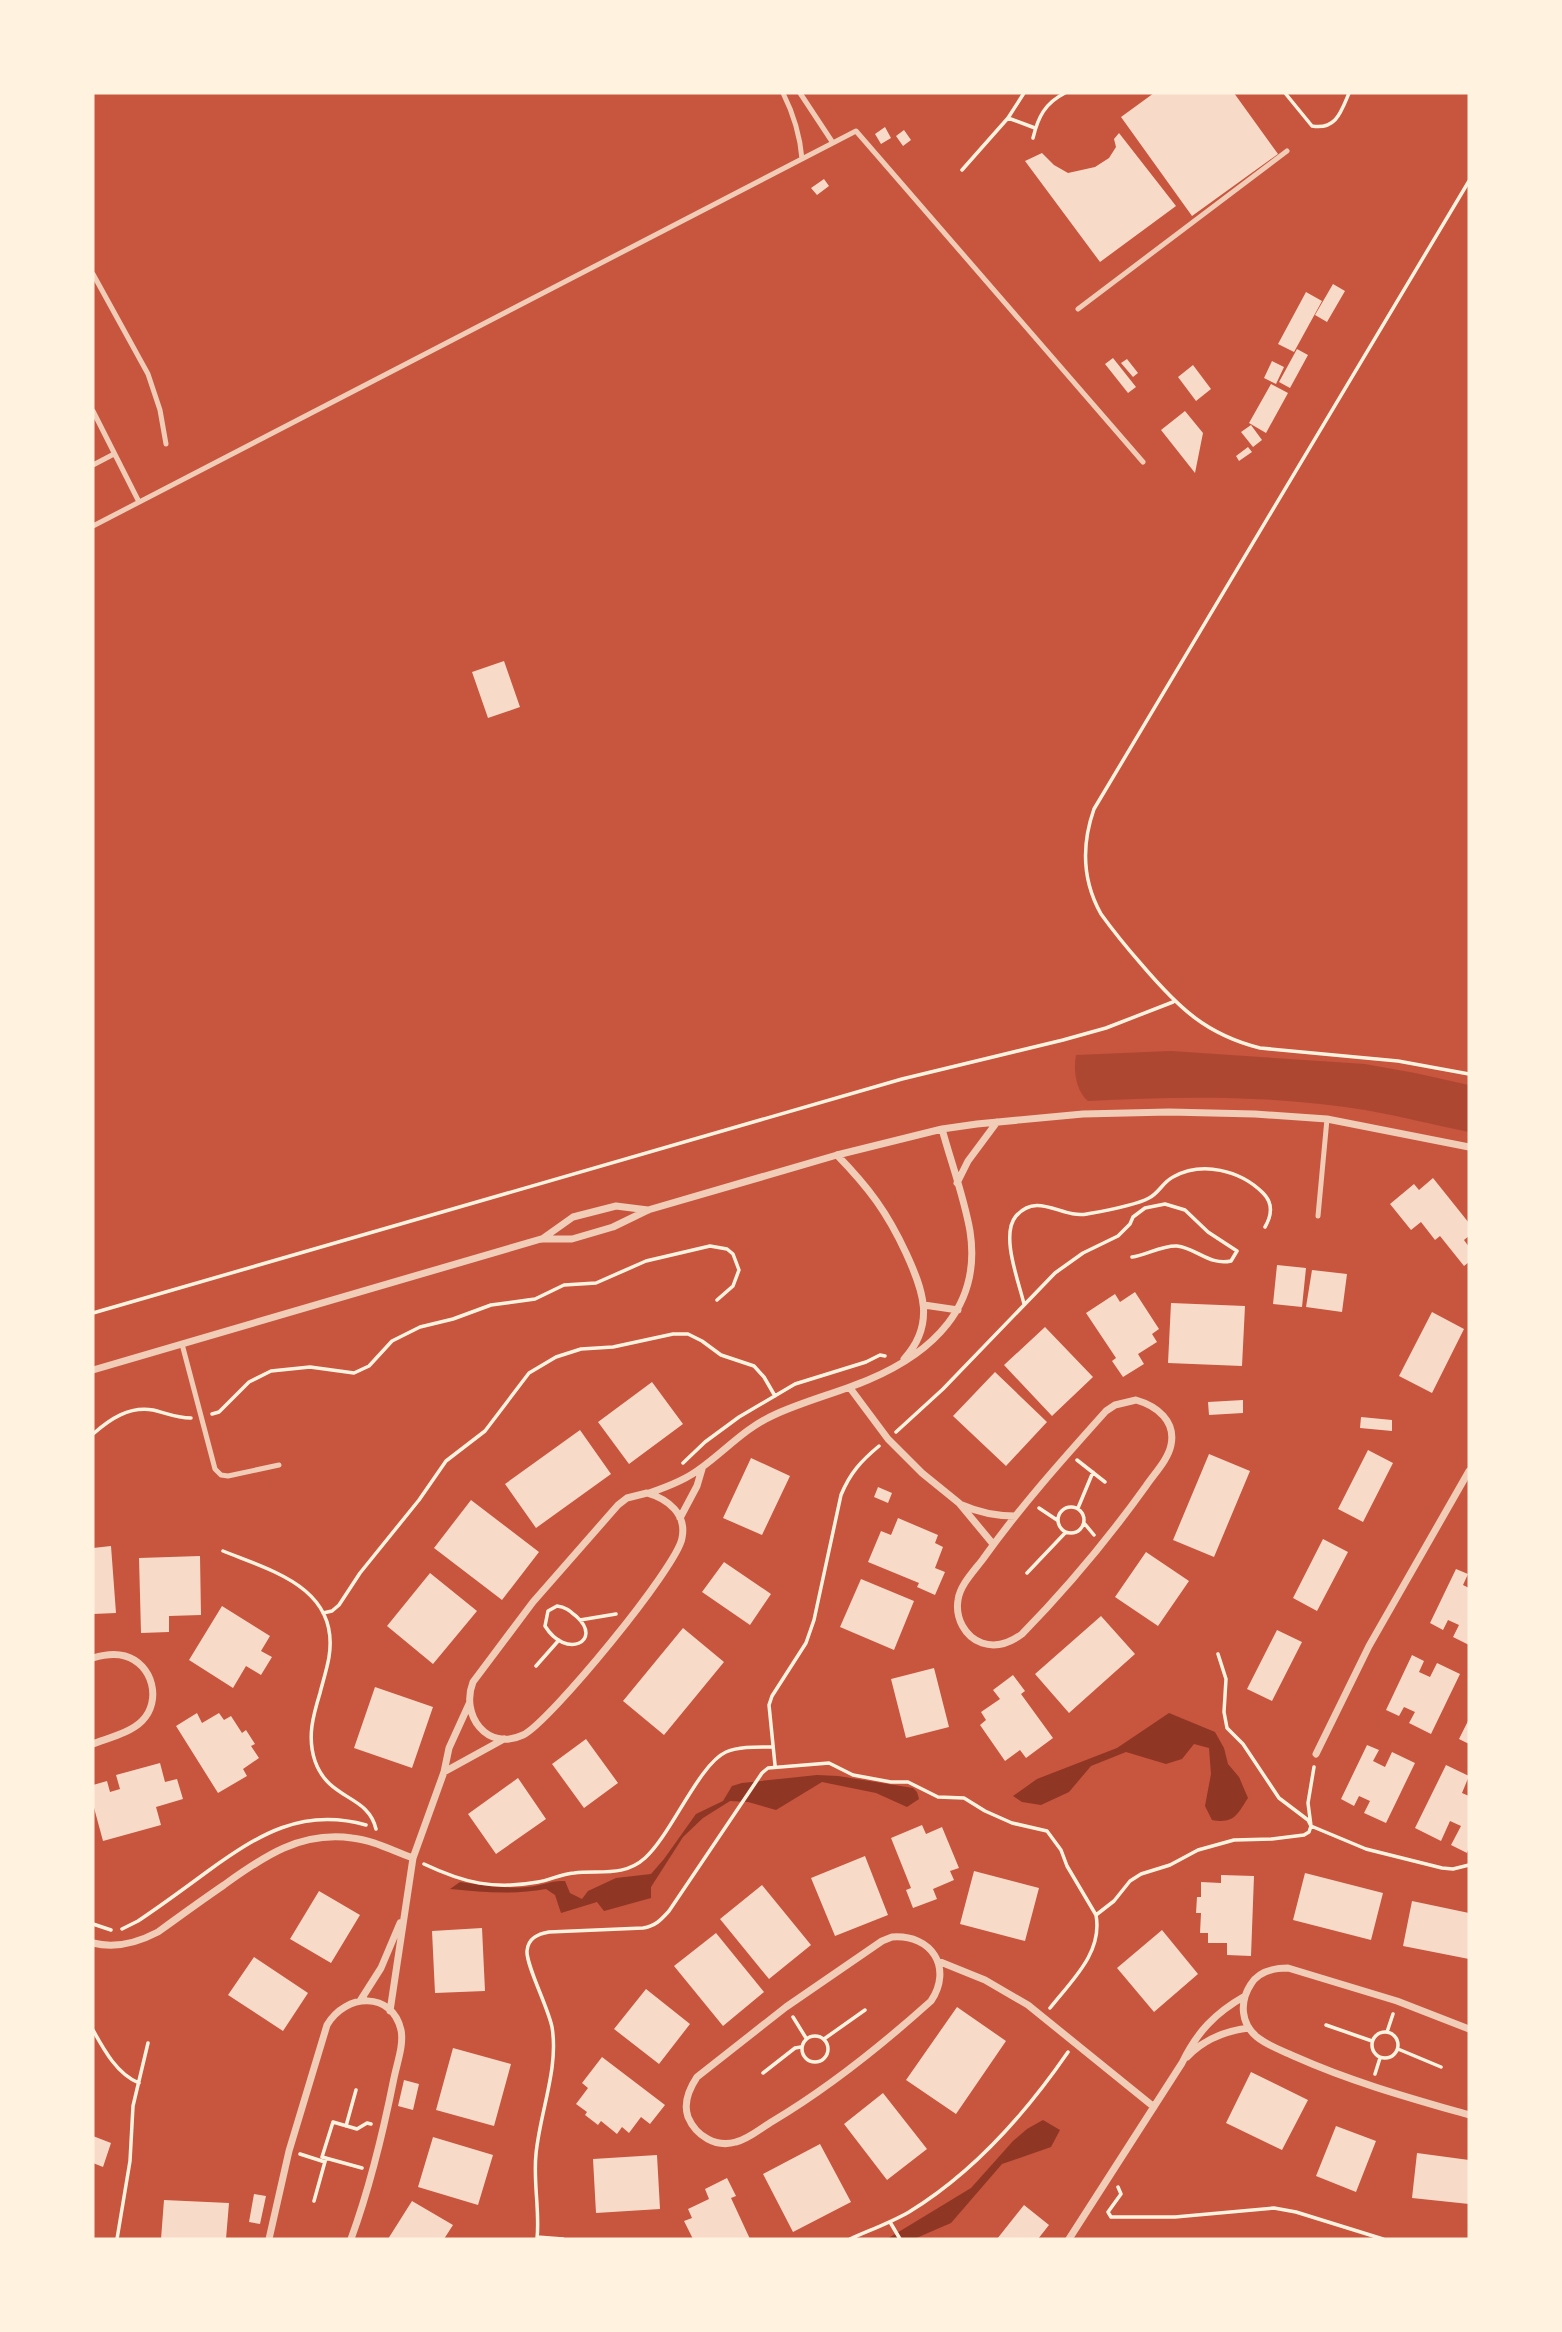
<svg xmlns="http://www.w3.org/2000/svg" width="1562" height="2332" viewBox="0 0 1562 2332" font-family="'Titillium Web',sans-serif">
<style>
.green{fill:#ae4732}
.water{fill:#8f3625}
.building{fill:#f7dbc8}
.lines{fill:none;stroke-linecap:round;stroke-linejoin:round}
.path{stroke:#fff3e0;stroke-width:3.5}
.service{stroke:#f1ccb7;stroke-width:5}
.minor{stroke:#f1ccb7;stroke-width:7}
</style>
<rect width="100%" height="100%" fill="#c8553d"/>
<path class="green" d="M1171,1051L1365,1064L1415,1073L1469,1085V1132C1434,1125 1400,1116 1365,1110C1274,1095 1179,1096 1088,1101C1076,1091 1073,1070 1076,1055Z"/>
<path class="water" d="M1169,1713L1215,1732L1224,1748L1228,1764L1239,1777L1248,1798C1237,1815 1234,1824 1212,1820L1205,1806L1211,1774L1209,1748L1194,1744L1182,1759L1166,1764L1126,1752L1091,1766L1069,1792L1041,1805L1022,1802L1013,1796L1037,1779L1117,1748Z
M817,1775L838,1776L913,1788L917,1792L919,1799L907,1807L876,1793L822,1782L776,1810L748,1802L730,1801L703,1818L683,1837L651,1887V1898L604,1911L597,1902L561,1913L555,1895L546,1889C513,1895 483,1892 450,1889L460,1882C482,1885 505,1889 527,1887C541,1886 551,1880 565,1881L570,1893L582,1899L588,1891L616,1878L651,1874L664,1859L696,1814L723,1801L732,1786L742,1783Z
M1043,2120L1060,2130L1051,2147L1002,2164L951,2223L914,2239H887L971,2188L1013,2141L1027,2129Z"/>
<path class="building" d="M1154,93H1234L1278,154L1192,216L1121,117Z
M885,127L891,138L881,144L875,134Z
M904,130L911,140L903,146L896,136Z
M1119,133L1176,206L1100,262L1025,161L1042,153L1054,165L1068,173L1095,167L1109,158L1116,147L1114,139Z
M824,179L829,186L817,195L811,188Z
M1333,284L1345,291L1327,322L1315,315Z
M1306,292L1322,301L1294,352L1278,344Z
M1297,349L1308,355L1290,388L1279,382Z
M1113,358L1136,387L1128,393L1105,364Z
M1127,359L1138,373L1133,377L1121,363Z
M1272,361L1284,367L1276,384L1264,378Z
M1193,365L1211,389L1196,401L1178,377Z
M1271,384L1288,393L1266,433L1249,423Z
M1185,411L1203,433L1195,473L1161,430Z
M1251,425L1262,440L1253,447L1241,432Z
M1248,447L1252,452L1239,461L1236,456Z
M504,661L520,707L488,718L472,672Z
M1433,1178L1469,1223V1236L1464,1240L1469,1247V1262L1464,1266L1440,1236L1435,1240L1421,1222L1411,1230L1390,1204L1414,1184L1419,1190Z
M1277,1265L1306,1268L1302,1307L1273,1304Z
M1312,1270L1347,1274L1342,1312L1306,1307Z
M1135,1292L1159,1329L1152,1334L1157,1342L1138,1354L1144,1364L1123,1377L1112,1361L1116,1358L1086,1313L1115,1294L1120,1302Z
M1171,1303L1245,1306L1242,1366L1168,1363Z
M1432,1312L1464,1329L1432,1393L1399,1376Z
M1045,1327L1093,1377L1052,1416L1004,1365Z
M995,1372L1047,1422L1006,1466L953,1416Z
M652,1382L683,1424L629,1464L598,1422Z
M1243,1400V1413L1209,1415L1208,1402Z
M1361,1417L1392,1420V1431L1360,1428Z
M580,1430L611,1474L536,1528L505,1484Z
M1368,1450L1393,1463L1363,1522L1338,1509Z
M1209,1454L1250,1471L1214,1557L1173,1540Z
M751,1458L790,1476L762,1535L723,1518Z
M878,1487L892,1493L888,1503L874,1497Z
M471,1500L539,1552L502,1600L434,1548Z
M898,1518L938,1535L935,1543L943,1547L935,1568L945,1572L935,1595L917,1587L919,1583L868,1562L881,1531L891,1535Z
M1323,1539L1348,1552L1317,1611L1293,1598Z
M111,1546L116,1613L93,1614V1548Z
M1146,1552L1189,1581L1158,1626L1115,1597Z
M200,1556L201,1615L169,1616V1632L141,1633L139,1558Z
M724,1562L771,1594L750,1625L702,1592Z
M1456,1569L1468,1574L1463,1585L1469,1588V1645L1453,1637L1459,1625L1448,1620L1443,1630L1430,1623Z
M430,1573L477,1611L433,1664L387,1626Z
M861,1579L914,1601L894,1650L840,1627Z
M222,1606L270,1636L261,1651L272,1657L261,1675L246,1666L233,1688L189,1660Z
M1101,1616L1135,1654L1069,1713L1035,1674Z
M683,1628L724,1662L664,1735L623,1701Z
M1277,1630L1302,1642L1272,1701L1247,1689Z
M1412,1655L1424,1661L1419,1672L1430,1677L1437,1663L1460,1674L1431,1734L1409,1723L1415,1712L1404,1707L1399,1716L1386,1710Z
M934,1668L949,1727L906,1738L891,1679Z
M1013,1675L1025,1691L1021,1694L1053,1738L1026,1758L1020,1750L1005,1761L980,1725L986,1720L981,1712L1000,1699L993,1690Z
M375,1687L433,1707L412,1768L354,1748Z
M197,1713L202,1723L219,1713L224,1720L231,1716L242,1733L246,1730L255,1744L251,1746L259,1758L243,1769L247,1776L218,1793L176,1726Z
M1469,1719V1744L1459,1739Z
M586,1739L618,1783L584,1808L552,1764Z
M1367,1745L1379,1750L1373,1761L1385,1767L1392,1752L1415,1763L1386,1823L1364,1813L1370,1801L1359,1796L1354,1806L1341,1799Z
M160,1763L165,1782L177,1779L183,1799L156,1807L161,1825L103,1841L93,1804V1785L107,1781L110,1792L120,1789L116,1775Z
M1446,1765L1469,1776L1462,1793L1469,1796V1847L1467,1853L1451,1845L1461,1826L1450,1821L1441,1841L1415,1828Z
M518,1778L546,1819L496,1854L468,1814Z
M922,1825L926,1834L942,1827L959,1868L950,1871L954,1880L933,1889L937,1899L913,1908L906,1890L911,1888L891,1838Z
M865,1856L888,1915L835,1936L811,1878Z
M974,1871L1039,1888L1025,1941L960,1924Z
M1305,1873L1383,1893L1371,1940L1293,1920Z
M1221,1875L1254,1876L1251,1956L1227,1955V1943H1208V1933H1200L1201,1913H1196L1197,1897H1201V1882L1221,1883Z
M762,1885L811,1945L769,1979L720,1919Z
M319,1891L360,1915L331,1963L290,1939Z
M1412,1901L1469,1913V1959L1403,1946Z
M482,1928L485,1991L435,1993L432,1931Z
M1162,1930L1198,1974L1154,2012L1117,1968Z
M716,1933L764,1992L723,2026L674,1966Z
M254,1957L308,1993L283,2031L228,1995Z
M646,1989L690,2024L659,2064L614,2029Z
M957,2007L1006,2041L956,2114L906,2080Z
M453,2048L511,2064L494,2126L436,2110Z
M602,2057L665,2105L650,2124L641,2117L629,2133L622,2127L617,2134L601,2121L598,2125L585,2115L587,2112L576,2104L588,2088L582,2083Z
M1251,2072L1308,2100L1282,2150L1226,2123Z
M404,2080L419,2084L413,2110L398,2106Z
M883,2093L927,2149L887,2180L844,2124Z
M1336,2126L1376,2141L1356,2192L1316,2176Z
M93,2136L111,2143L103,2167L93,2163Z
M433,2137L493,2155L478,2205L418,2187Z
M820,2144L851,2202L793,2232L763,2174Z
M1417,2153L1469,2160V2204L1412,2198Z
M657,2155L660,2209L596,2213L593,2159Z
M727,2178L736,2196L731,2198L750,2239H693L684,2221L692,2218L688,2209L709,2199L705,2189Z
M254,2194L266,2196L260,2224L249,2222Z
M164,2200L229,2203L226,2239H161Z
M412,2201L453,2225L444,2239H388Z
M1024,2205L1049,2225L1038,2239H997Z"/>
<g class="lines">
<path class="path" d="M1285,93L1312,126C1336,130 1341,112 1349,93
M1008,118L1035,128
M1033,138C1038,117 1045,103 1065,93
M962,170L1008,118L1024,93
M1469,181L1094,809C1081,846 1082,880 1101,914C1114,932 1128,949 1142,965C1178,1007 1205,1034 1260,1048L1398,1061L1469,1074
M1024,1304C1019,1282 1000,1235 1016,1216C1038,1191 1062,1219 1087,1214C1104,1211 1134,1206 1149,1198C1159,1193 1163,1182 1173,1177C1202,1161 1240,1170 1263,1193C1273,1203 1272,1215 1265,1227
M93,1313L902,1079L1063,1040L1106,1028L1173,1002
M212,1414L219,1412L249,1382L271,1371L310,1367L354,1373L369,1366L392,1341L420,1327L453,1319L491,1305L535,1299L564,1285L596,1283L646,1261L710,1246L727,1249L733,1254L739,1270L733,1286L717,1300
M896,1432L943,1389L1055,1273L1083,1253L1118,1236L1130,1224L1133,1217L1145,1208L1165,1204L1185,1210L1208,1232L1237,1251L1231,1261C1210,1266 1196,1248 1177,1246C1163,1245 1146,1255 1132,1257
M93,1434C110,1419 129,1406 153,1410C166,1413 176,1418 191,1418
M1077,1460L1105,1482
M683,1463L705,1442L739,1417L795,1384L866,1362L880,1355L885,1356
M1058 1520a13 13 0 1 1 26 0a13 13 0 1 1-26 0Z
M1039,1508L1057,1520
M1078,1508L1093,1472
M1084,1523L1094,1535
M223,1551C272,1571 340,1588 329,1657C327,1669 323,1681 320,1693C313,1716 307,1737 315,1761C329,1801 368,1794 376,1829
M1027,1573L1066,1532
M557,1606C566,1607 570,1611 577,1617C603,1641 566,1660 545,1626L548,1611Z
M323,1613L332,1611L339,1605L360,1573L419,1500L446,1461L485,1431L529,1373L556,1357L581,1349L613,1347L673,1334H688L702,1341L721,1355L754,1366L764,1377L775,1396
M580,1620L616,1614
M536,1666L559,1640
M775,1765L769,1705L772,1696L806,1643L814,1620L841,1495C850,1473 861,1461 879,1446
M1314,1767L1308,1803L1311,1826L1366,1849L1442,1868L1453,1869L1469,1865
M424,1864C464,1883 494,1890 538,1882C550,1880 561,1874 574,1873C600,1870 624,1877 645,1858C671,1835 699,1764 726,1752C740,1746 758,1747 773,1747
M1096,1915L1114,1901L1130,1881L1141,1874L1170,1865L1198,1850L1234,1840L1272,1839L1304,1835L1309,1832L1311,1826L1308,1820L1279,1798L1243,1744L1227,1728L1224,1712L1226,1679L1218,1654
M93,1924L111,1930
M122,1929L138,1921C162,1905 185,1888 208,1871C258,1835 302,1807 366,1825
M793,2017L806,2038
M1326,2025L1372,2041
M93,2030C104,2050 117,2074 139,2083
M1372 2045a13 13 0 1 1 26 0a13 13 0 1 1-26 0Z
M1387,2032L1393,2014
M802 2049a13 13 0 1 1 26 0a13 13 0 1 1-26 0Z
M824,2039L865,2010
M1398,2049L1441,2067
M763,2073L795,2048L801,2047
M1375,2074L1380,2058
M346,2126L356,2090
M300,2154L325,2162
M362,2168L322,2157L333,2122L357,2129L367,2123L371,2124
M1118,2187L1121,2194L1108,2212L1111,2217H1175L1274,2208L1296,2212L1383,2239
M314,2201L326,2158
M890,2222L900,2239
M537,2237L563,2239
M117,2239L130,2161L133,2106L148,2043
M537,2239C540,2211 533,2182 536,2154C540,2112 559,2068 552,2027C548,2007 526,1965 527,1951C528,1938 538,1934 549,1932L643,1928C655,1926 660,1921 669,1911L762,1773L768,1768L829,1763L853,1775L891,1782H908L938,1797L964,1798L985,1811L1012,1823L1047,1831L1061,1850L1067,1866L1096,1915C1103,1953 1071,1981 1050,2008
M850,2239C870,2230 890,2223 909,2212C973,2173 1026,2113 1068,2052"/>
<path class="service" d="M783,93C794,115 800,134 802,159
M800,93L833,143
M93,274L148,374L160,410L166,444
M1078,309L1287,151
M93,411L139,502
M93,465L114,454
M93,526L856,131L1143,462
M1318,1216L1327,1119
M182,1344L215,1469L221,1475L228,1476L279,1465"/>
<path class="minor" d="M837,1155C869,1188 887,1212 906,1253C923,1290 936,1324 904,1359
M957,1183L968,1161L997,1122
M542,1239L573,1217L616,1206L648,1210
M924,1305L958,1310
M93,1370L541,1239H572L613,1227L648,1210L837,1155L942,1129L977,1124L1083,1114L1169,1112L1255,1114L1327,1119L1469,1147
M850,1388L888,1439L922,1473L959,1503L993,1544
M1136,1400C1157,1406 1176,1421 1171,1445C1168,1460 1154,1474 1146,1486C1108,1539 1067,1588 1022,1634C1010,1643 997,1648 982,1643C965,1637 955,1618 958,1600C960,1585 974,1571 983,1559C1020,1507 1063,1459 1106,1411L1115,1405Z
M647,1493C668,1499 687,1514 682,1538C678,1566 549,1723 523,1735C487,1752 460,1715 473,1682L533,1602L618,1505L627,1498Z
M649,1493C667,1487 686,1480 701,1468C726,1450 745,1428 774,1415C804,1401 837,1393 868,1380C932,1353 982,1307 970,1231C964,1197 951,1162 942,1129
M962,1505C980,1513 996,1516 1015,1516
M680,1518L697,1486L702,1469
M93,1658C103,1655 114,1653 125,1656C153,1664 162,1701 142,1721C130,1733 108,1738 93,1744
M1316,1754L1369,1646L1469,1471
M444,1772L504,1739
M892,1937C932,1934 953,1968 931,2001C882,2045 830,2087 773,2121C761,2128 749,2139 736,2142C716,2148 696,2136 688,2117C683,2103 689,2089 697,2077L786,2007L882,1941Z
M93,1943C116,1949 137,1943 158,1932C180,1916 202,1900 224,1885C264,1856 301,1831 352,1838C373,1840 393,1851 413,1858
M938,1961L985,1980L1028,2005L1154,2107
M360,2001L381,1968L400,1923
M390,2011L413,1858L444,1772L449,1748L469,1704
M1469,2029L1397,2001L1288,1968C1274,1968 1259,1971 1251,1984C1239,2002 1241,2024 1257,2037C1268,2046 1283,2051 1296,2057C1352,2082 1410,2098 1469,2115
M1187,2057C1204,2039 1225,2031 1249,2028
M269,2239L289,2151L327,2025C346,1993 392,1991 401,2030C404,2045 397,2063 394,2078C383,2133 370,2187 351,2239
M1069,2239L1182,2063C1197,2032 1215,2013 1245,1996"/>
</g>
<rect width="1562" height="2332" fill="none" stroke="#fff3e0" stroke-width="189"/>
</svg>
